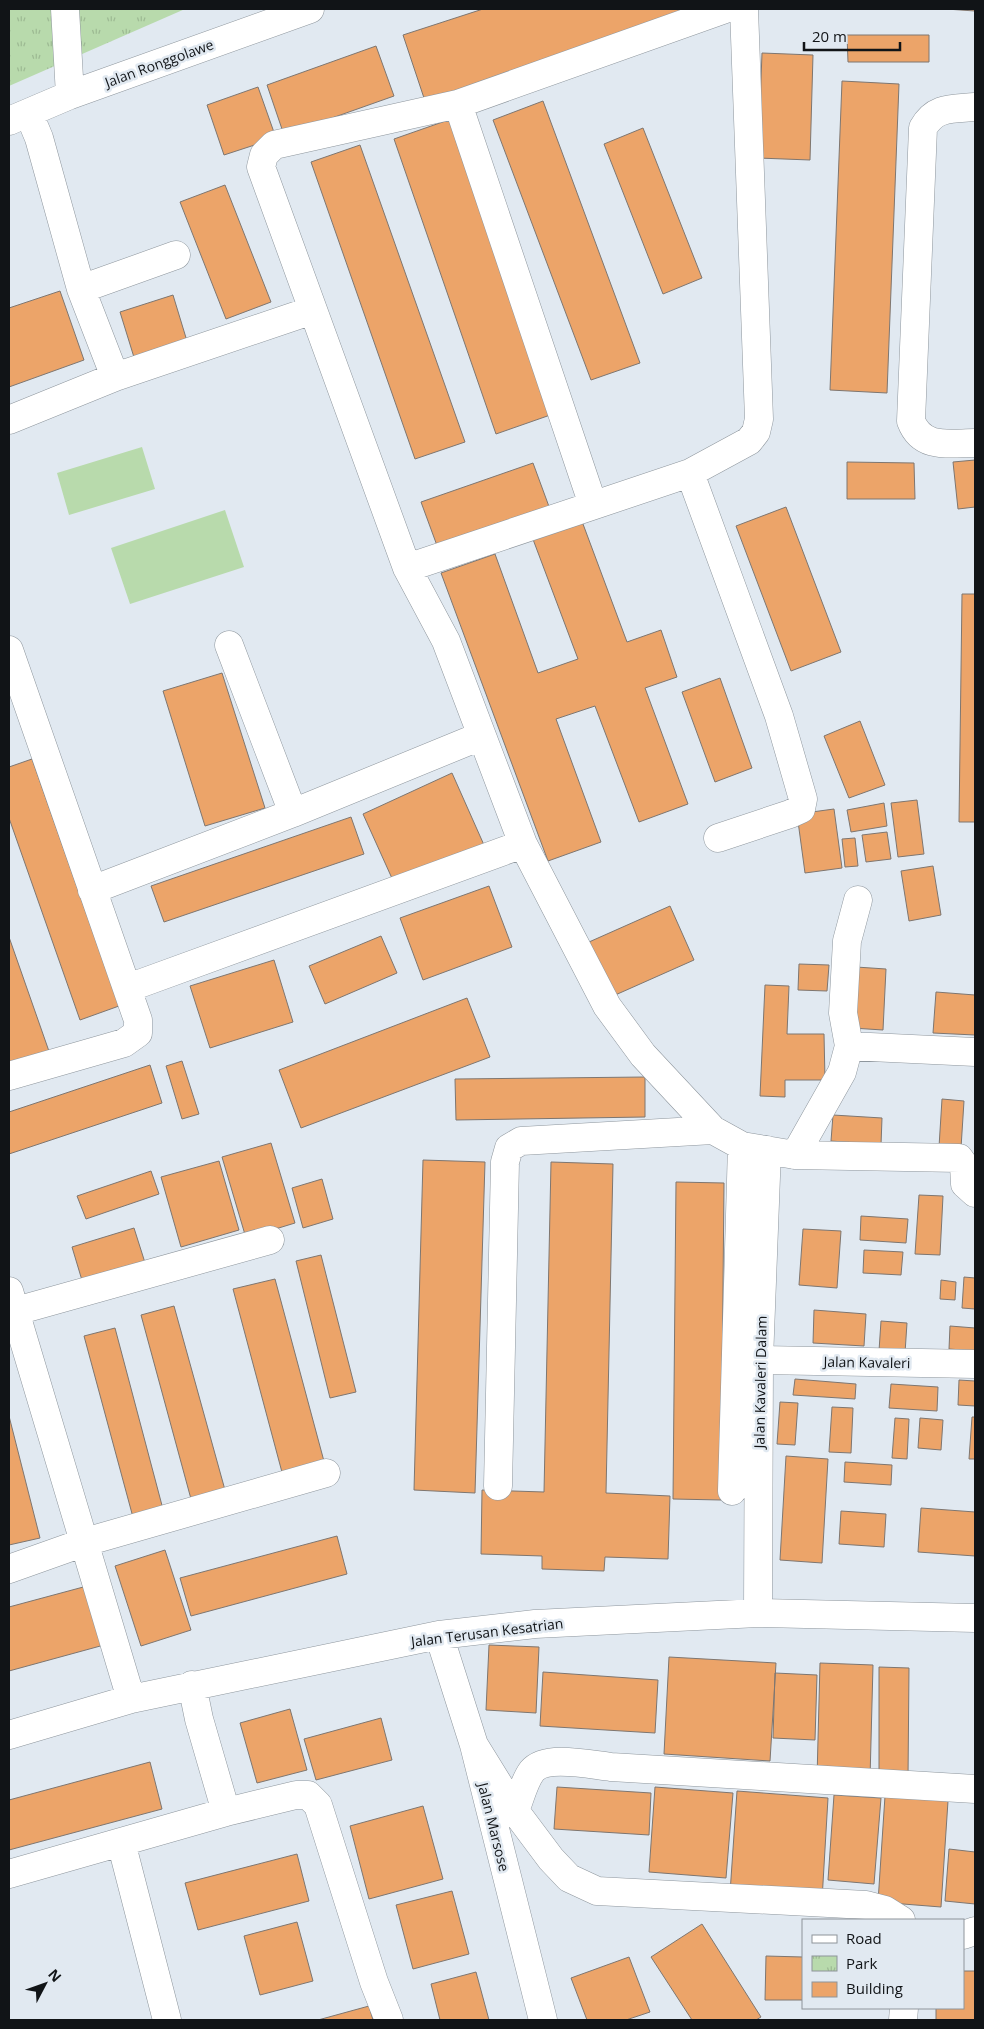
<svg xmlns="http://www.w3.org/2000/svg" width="984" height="2029" viewBox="0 0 984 2029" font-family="'Open Sans',sans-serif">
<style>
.grass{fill:#b8daac}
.park{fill:url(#park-tufts)}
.building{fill:#eca469;stroke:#7e7670}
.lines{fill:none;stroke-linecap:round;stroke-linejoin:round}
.minor-casing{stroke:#8e969d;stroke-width:29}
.minor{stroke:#fff;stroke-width:28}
.labels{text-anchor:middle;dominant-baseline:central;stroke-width:5;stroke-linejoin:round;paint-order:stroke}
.street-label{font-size:14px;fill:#111417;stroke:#e1e9f1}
</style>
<defs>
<pattern id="park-tufts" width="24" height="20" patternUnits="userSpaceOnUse" patternTransform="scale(1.25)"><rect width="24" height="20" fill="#b8daac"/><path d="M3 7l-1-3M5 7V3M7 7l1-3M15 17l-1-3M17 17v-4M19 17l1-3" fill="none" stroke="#9dba93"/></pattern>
</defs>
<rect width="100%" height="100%" fill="#e1e9f1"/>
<path class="grass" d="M142,447L155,489L69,515L57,473Z
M225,510L244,567L130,604L111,548Z"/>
<path class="park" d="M9,9H185L9,86Z"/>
<path class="building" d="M483,9H707L425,101L403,35Z
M946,9H975V11Z
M847,35H929V62H848Z
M376,46L394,96L284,135L267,85Z
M762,53L813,55L810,160L758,158Z
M842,81L899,84L887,393L830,390Z
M258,87L276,138L224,155L207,105Z
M543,101L640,363L591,380L493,120Z
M454,118L556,413L496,434L394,139Z
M643,128L702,278L663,294L604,144Z
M360,145L465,442L415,459L311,162Z
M225,185L271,302L226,319L180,202Z
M60,291L84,360L9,387V308Z
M173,295L190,351L137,367L120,312Z
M975,460V507L958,509L953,462Z
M847,462L914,463L915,499H847Z
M533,463L551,512L439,551L421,502Z
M786,507L841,652L791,671L736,526Z
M580,516L627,642L661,630L677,677L645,688L688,804L639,822L595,706L556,719L601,842L548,861L441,573L495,554L538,673L578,659L531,534Z
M962,594H975V822H959Z
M222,673L265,808L205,826L163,691Z
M720,678L752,768L715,782L682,692Z
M860,721L885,785L849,798L824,736Z
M32,759L119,1006L80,1020L9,818V767Z
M452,773L484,845L395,885L363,814Z
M917,800L924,854L898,857L891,803Z
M884,803L887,826L851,832L847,810Z
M834,809L842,868L805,873L797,814Z
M351,817L364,854L164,922L151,886Z
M887,832L891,859L866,862L862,835Z
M855,838L858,866L845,867L842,839Z
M933,866L941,915L909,921L901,871Z
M489,886L512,947L423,980L400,918Z
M670,906L694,960L613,996L589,942Z
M381,936L397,973L325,1004L309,966Z
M9,937L51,1057L9,1072Z
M274,960L293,1022L210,1048L190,986Z
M799,964L829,965L827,991L798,990Z
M856,967L886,969L883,1030L852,1028Z
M765,985L789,986L787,1034H824L825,1080H785V1097L760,1096Z
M936,992L975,995V1035L933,1033Z
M467,998L490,1057L301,1128L279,1070Z
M182,1061L199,1114L182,1119L166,1066Z
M150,1065L162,1103L9,1154V1112Z
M645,1077V1117L456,1120L455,1079Z
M942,1099L964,1101L961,1148L939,1147Z
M833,1115L882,1118L881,1145L831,1141Z
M271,1143L295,1223L246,1238L222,1157Z
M423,1160L485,1162L475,1493L414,1490Z
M219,1161L239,1230L181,1247L161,1177Z
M551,1162L613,1164L606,1493L670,1496L668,1559L605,1557L604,1571L542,1569V1556L481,1554L482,1490L544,1492Z
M151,1171L159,1194L86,1219L77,1196Z
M322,1179L333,1219L303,1228L292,1188Z
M676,1182L724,1183L721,1500L673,1499Z
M919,1195L943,1196L940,1255L915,1254Z
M861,1216L908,1219L906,1243L860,1240Z
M134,1228L147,1269L84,1287L72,1247Z
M803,1229L841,1231L837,1288L799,1285Z
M864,1250L903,1252L901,1275L863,1273Z
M321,1255L356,1392L330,1398L296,1261Z
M964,1277L975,1278V1309L962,1308Z
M275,1279L325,1465L283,1476L233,1289Z
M941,1280L956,1282L955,1300L940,1299Z
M174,1306L225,1490L191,1499L141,1315Z
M814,1310L866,1314L864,1346L813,1343Z
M881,1321L907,1323L905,1353L879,1351Z
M950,1326L975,1328V1351L949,1349Z
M115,1328L164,1513L134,1521L84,1336Z
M795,1379L856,1384L855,1399L793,1395Z
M959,1380L975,1381V1406L958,1405Z
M891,1384L938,1387L937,1411L889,1408Z
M780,1402L798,1403L795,1445L777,1444Z
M832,1407L853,1408L851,1453L829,1452Z
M9,1416L40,1538L9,1545Z
M972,1417H975V1459H969Z
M895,1418L909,1419L907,1459L892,1458Z
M920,1418L943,1420L941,1450L918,1448Z
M786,1456L828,1459L822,1563L780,1560Z
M845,1462L892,1465L891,1485L844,1482Z
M921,1508L975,1512V1556L918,1552Z
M841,1511L886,1514L884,1547L839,1544Z
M337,1536L347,1574L191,1616L180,1578Z
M165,1550L191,1630L141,1646L115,1566Z
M87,1586L104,1645L9,1671V1607Z
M489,1645L539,1647L536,1713L486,1710Z
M669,1657L776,1663L770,1761L664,1754Z
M820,1663L873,1665L870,1779L817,1778Z
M879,1667L909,1668L908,1778L879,1777Z
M543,1672L658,1680L655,1733L540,1726Z
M775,1673L817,1675L815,1740L773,1738Z
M290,1709L307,1770L257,1783L240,1723Z
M381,1718L392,1760L316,1780L304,1739Z
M150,1762L162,1809L9,1850V1800Z
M557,1787L651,1793L649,1835L554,1829Z
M655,1787L733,1793L726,1878L649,1872Z
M737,1791L828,1798L822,1900L730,1893Z
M834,1795L881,1798L874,1884L828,1880Z
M885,1796L948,1801L941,1907L878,1902Z
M423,1806L443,1879L369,1899L350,1826Z
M949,1849L975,1852V1904L945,1901Z
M297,1854L309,1901L198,1930L185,1883Z
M452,1891L469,1954L413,1969L396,1905Z
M297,1922L313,1981L260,1995L244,1936Z
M702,1924L761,2017L756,2020H692L651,1957Z
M766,1956L803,1957V2000H765Z
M629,1957L650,2012L626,2020H587L571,1978Z
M963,1971H975V2020H936V2008H963Z
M476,1972L489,2020H440L431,1984Z
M369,2006L373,2020H318Z"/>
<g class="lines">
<defs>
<path id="minor" d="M65,9L70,95
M725,9L458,104L274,145L264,155L261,167L407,568L446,641L523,844L607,1006L643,1055L713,1130L742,1146L795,1155L959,1158L964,1165L965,1184L975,1193
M458,104L593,505
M975,107C953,109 935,106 923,128L911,421C922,450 950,443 975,443
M29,114L39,138L81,289L115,377
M9,121L70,95L310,9
M81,289L176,255
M9,420L115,377L313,310
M690,473L779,716L803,799L801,809L790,814L718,838
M407,568L690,473L749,441L756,432L759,419L744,9
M229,645L293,813
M9,650L138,1020V1033L124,1043L9,1076
M92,890L293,813L481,736
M128,988L523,844
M849,1046L975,1052
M795,1155L842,1072L849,1046L843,1013L847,941L858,900
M9,1291L131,1699
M16,1311L270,1240
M759,1360L975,1364
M498,1486L505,1162L509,1148L521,1141L713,1130
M732,1491L742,1146
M9,1569L85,1542L326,1473
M758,1613L759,1360L767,1150
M439,1635L474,1745L543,2020
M192,1685L199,1719L226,1812
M9,1735L131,1699L439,1635L535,1624L758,1613L975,1618
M474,1745L515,1811L551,1859L569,1878L597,1891L866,1905L885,1910L901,1920
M515,1811C520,1799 524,1781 532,1771C546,1754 591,1765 611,1767L975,1789
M121,1842L167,2020
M9,1874L226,1812L296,1795H308L318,1805L374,1982L389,2020
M963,1935L975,1931
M903,2020L904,2008"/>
</defs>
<use href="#minor" class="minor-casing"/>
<use href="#minor" class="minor"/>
</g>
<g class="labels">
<g class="street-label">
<text transform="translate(159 63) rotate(-20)">Jalan Ronggolawe</text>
<text transform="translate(867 1362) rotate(1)">Jalan Kavaleri</text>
<text transform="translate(760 1382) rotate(-89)">Jalan Kavaleri Dalam</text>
<text transform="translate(487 1632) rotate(-7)">Jalan Terusan Kesatrian</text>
<text transform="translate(494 1827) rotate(76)">Jalan Marsose</text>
</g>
</g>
<rect width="984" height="2029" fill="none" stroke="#111417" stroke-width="20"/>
<rect x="802" y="1919" width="162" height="90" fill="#e1e9f1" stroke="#8e949a"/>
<rect x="812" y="1935" width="25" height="8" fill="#ffffff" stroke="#8e949a"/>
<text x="846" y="1944" font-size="15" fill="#111417">Road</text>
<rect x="812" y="1956" width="25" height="15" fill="url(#park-tufts)" stroke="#8e949a"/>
<text x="846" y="1969" font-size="15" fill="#111417">Park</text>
<rect x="812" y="1982" width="25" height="15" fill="#eca469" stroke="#8e949a"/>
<text x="846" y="1994" font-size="15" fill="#111417">Building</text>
<g transform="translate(45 1984) rotate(49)" stroke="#e1e9f1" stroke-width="4" paint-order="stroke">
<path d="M0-4L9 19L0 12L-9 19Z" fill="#111417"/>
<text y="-8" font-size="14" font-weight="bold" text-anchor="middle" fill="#111417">N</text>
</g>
<path d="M804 42v8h96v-8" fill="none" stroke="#111417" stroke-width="2.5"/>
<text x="812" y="42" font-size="15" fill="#111417" stroke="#e1e9f1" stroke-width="4" paint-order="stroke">20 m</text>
</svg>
